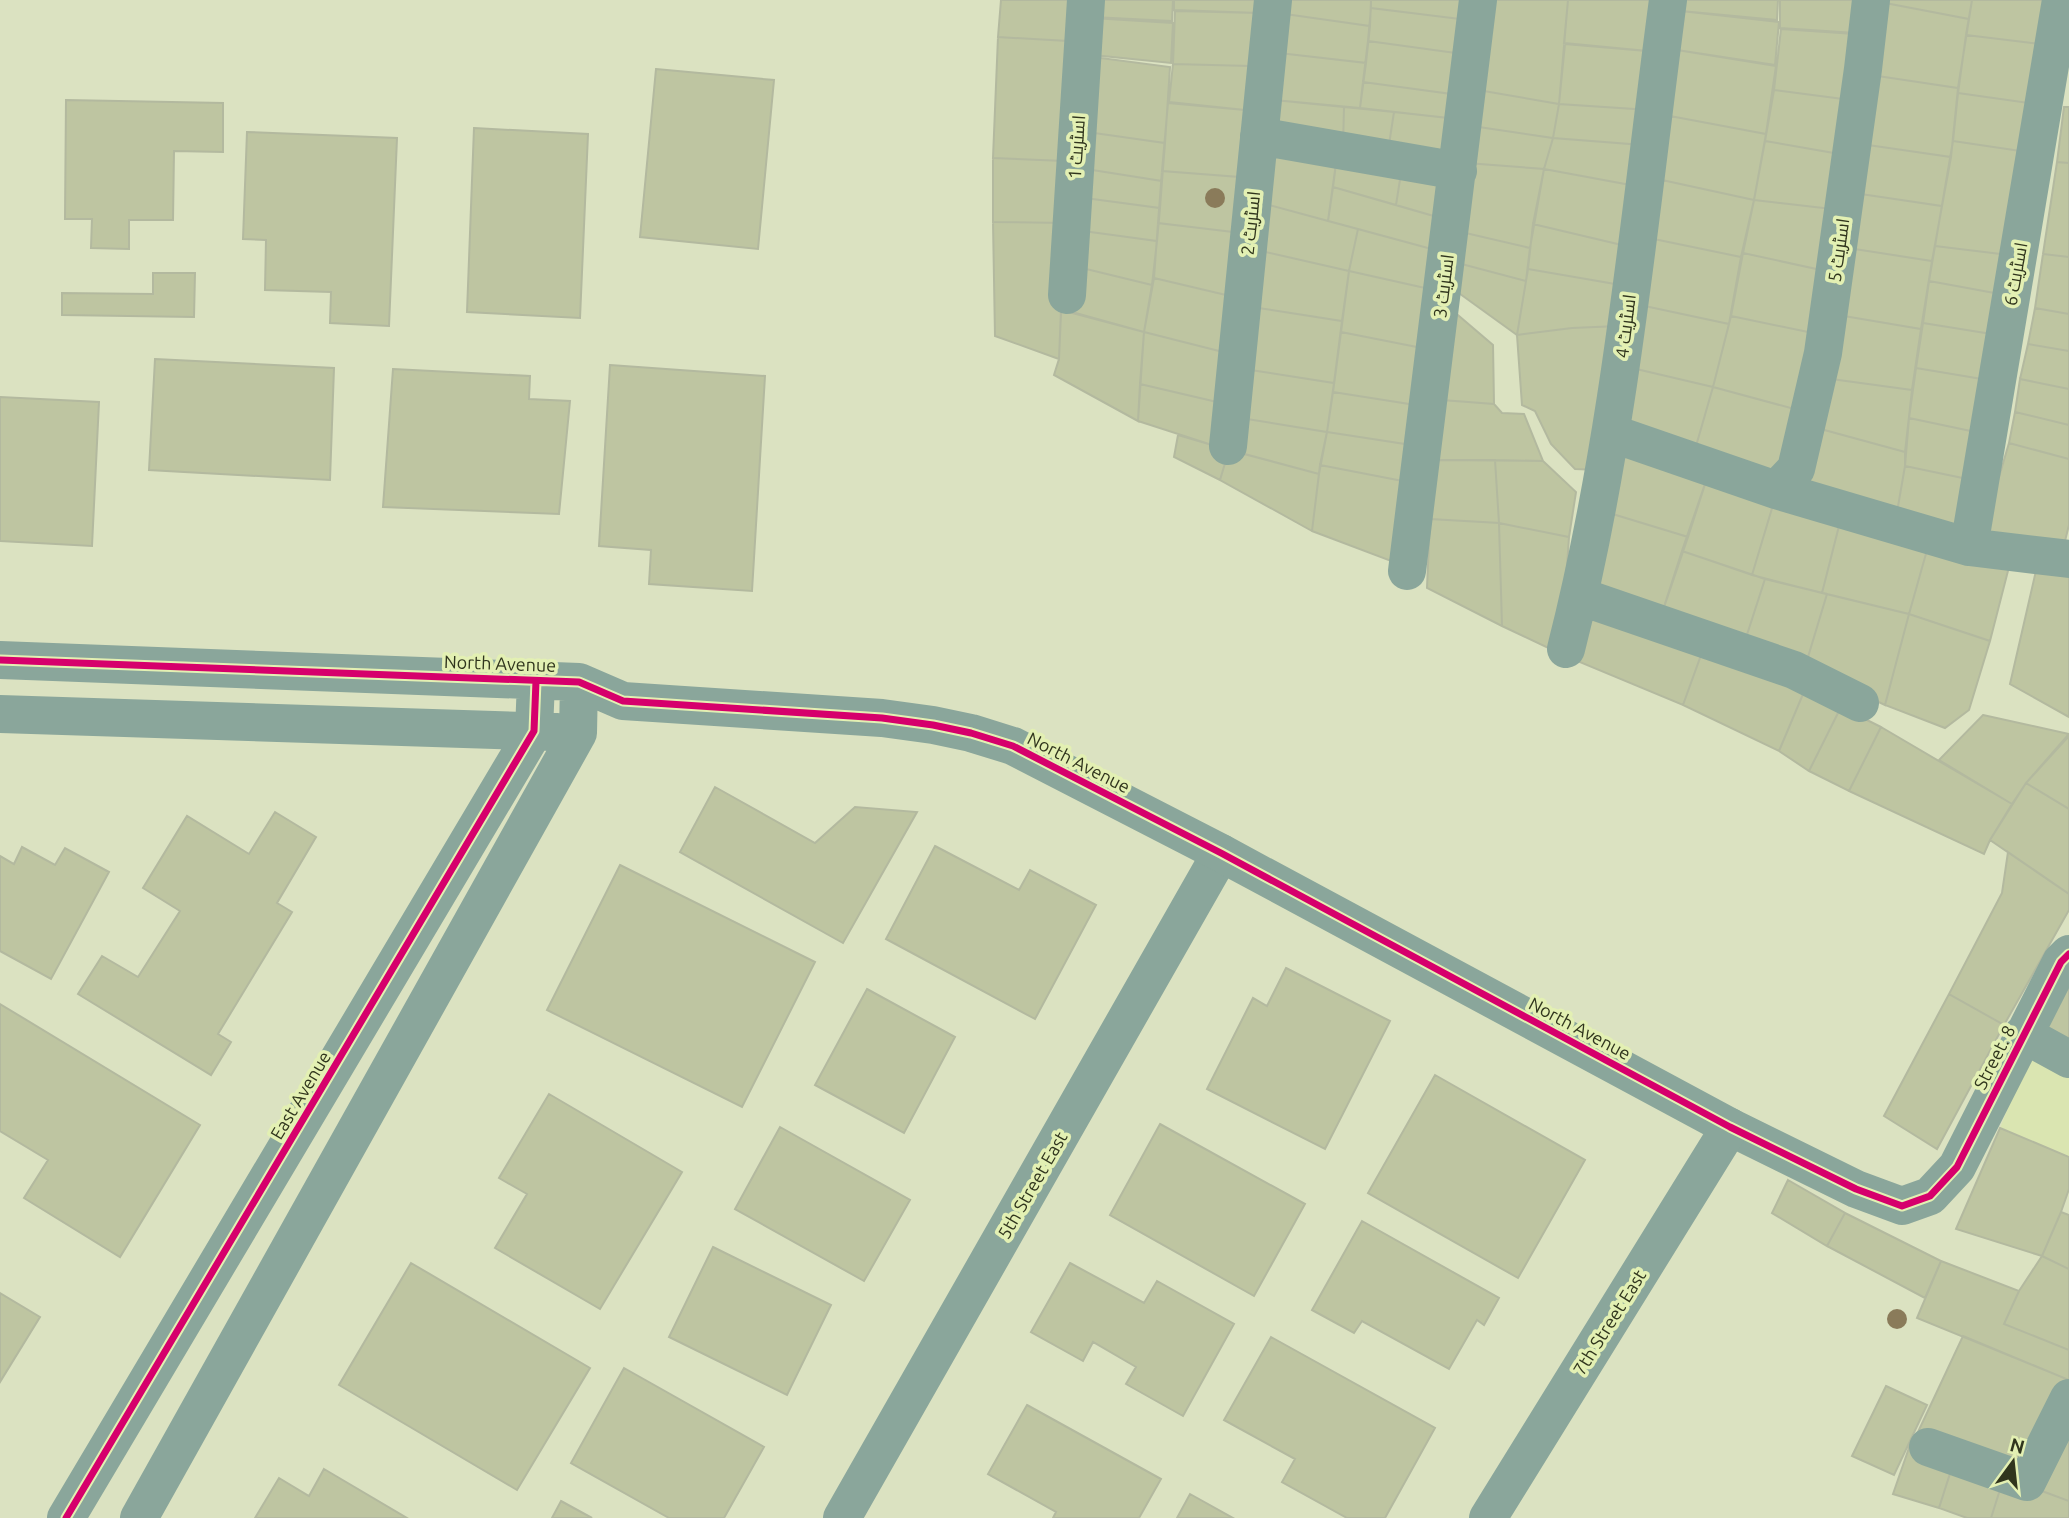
<svg xmlns="http://www.w3.org/2000/svg" width="2069" height="1518" viewBox="0 0 2069 1518" font-family="Ubuntu,Cairo,sans-serif">
<style>
.built{fill:#dae5b1}
.building{fill:#bec5a1;stroke:#b3b99f;stroke-width:2}
.lines{fill:none;stroke-linecap:round;stroke-linejoin:round}
.minor{stroke:#8aa69b;stroke-width:38}
.tertiary{stroke:#8aa69b;stroke-width:38}
.cycleway-casing{stroke:#e3f0b3;stroke-width:11}
.cycleway{stroke:#d6006c;stroke-width:7}
.tree{fill:#8a7b5a}
.labels{text-anchor:middle;dominant-baseline:central;stroke-width:7;stroke-linejoin:round;paint-order:stroke}
.street-label{font-size:18px;fill:#30351d;stroke:#e3f0b3}
</style>
<rect width="100%" height="100%" fill="#dbe2c1"/>
<path class="built" d="M2032,1047L2069,1065V1157L2000,1128Z"/>
<path class="building" d="M1001,0H1070L1068,41L998,37Z
M1092,0H1173L1172,21L1092,17Z
M1174,0H1261L1259,13L1174,10Z
M1286,0H1371L1370,26L1285,14Z
M1371,0H1471L1468,20L1371,8Z
M1486,0H1568L1559,104L1478,90Z
M1568,0H1666L1658,52L1564,43Z
M1682,0H1778L1777,20L1681,11Z
M1780,0H1861L1856,33L1780,28Z
M1881,0H1972L1969,19L1880,2Z
M1972,0H2056L2049,45L1966,35Z
M1880,2L1969,19L1958,88L1871,75Z
M1371,8L1468,20L1463,54L1368,41Z
M1175,11L1259,13L1250,66L1173,64Z
M1681,11L1779,22L1775,65L1677,50Z
M1285,14L1370,26L1366,63L1279,53Z
M1092,18L1173,23L1171,63L1093,55Z
M1781,29L1855,34L1843,99L1774,90Z
M1966,35L2049,45L2042,105L1958,93Z
M998,37L1068,41L1064,161L993,158Z
M1368,41L1463,54L1459,95L1363,82Z
M1565,44L1658,52L1649,110L1559,104Z
M1677,50L1776,66L1766,134L1670,116Z
M1279,53L1366,63L1360,108L1274,100Z
M1093,57L1170,67L1165,143L1087,132Z
M1173,64L1250,66L1245,110L1169,102Z
M656,69L774,80L758,249L640,237Z
M1871,75L1958,88L1951,157L1861,144Z
M1363,82L1459,95L1457,119L1360,108Z
M1478,90L1559,104L1553,138L1472,126Z
M1774,90L1843,99L1834,153L1765,141Z
M1958,93L2042,105L2034,153L1953,141Z
M66,100L223,103V152L174,151L173,220H129V249L91,248L92,219H65Z
M1274,100L1344,107L1343,146L1271,133Z
M1168,103L1245,110L1239,177L1162,171Z
M1559,104L1649,110L1642,145L1553,138Z
M1344,107L1394,112L1388,151L1343,146Z
M2064,107H2069V163L2057,162Z
M1394,112L1457,119L1450,162L1388,151Z
M1670,116L1766,134L1754,200L1662,180Z
M1472,126L1553,138L1544,169L1467,163Z
M474,128L588,134L580,318L467,312Z
M247,132L397,138L389,326L330,323L331,292L265,290L266,240L243,239Z
M1087,132L1165,143L1162,181L1086,169Z
M1553,138L1642,145L1636,186L1544,169Z
M1765,141L1834,153L1832,209L1754,200Z
M1953,141L2034,153L2017,256L1935,246Z
M1270,143L1337,156L1328,221L1262,203Z
M1861,144L1951,157L1942,206L1854,193Z
M1337,156L1402,167L1396,205L1333,187Z
M993,158L1064,161L1065,223L993,222Z
M2057,162L2069,163V257L2043,254Z
M1467,163L1544,169L1530,248L1457,231Z
M1402,167L1450,179L1444,219L1396,205Z
M1086,169L1162,181L1160,208L1085,198Z
M1544,169L1636,186L1626,246L1533,224Z
M1162,171L1239,177L1233,232L1158,223Z
M1662,180L1754,200L1741,257L1649,238Z
M1333,187L1444,219L1439,251L1328,221Z
M1854,193L1942,206L1932,261L1848,248Z
M1085,198L1160,208L1157,241L1083,231Z
M1754,200L1832,209L1821,270L1743,253Z
M1262,203L1358,229L1349,271L1257,250Z
M993,222L1065,223L1059,359L995,336Z
M1158,223L1233,232L1226,295L1154,278Z
M1533,224L1626,246L1621,285L1528,269Z
M1358,229L1439,251L1434,290L1349,271Z
M1083,231L1157,241L1152,285L1078,267Z
M1457,231L1530,248L1526,281L1454,262Z
M1649,238L1741,257L1729,324L1640,305Z
M1935,246L2017,256L2011,296L1929,281Z
M1848,248L1932,261L1921,329L1838,315Z
M1257,250L1349,271L1342,321L1252,307Z
M1743,253L1821,270L1813,333L1731,316Z
M2043,254L2069,257V314L2035,308Z
M1454,262L1526,281L1517,335L1456,291Z
M1078,267L1152,285L1144,332L1072,312Z
M1528,269L1621,285L1618,326L1572,328L1517,335Z
M1349,271L1434,290L1427,349L1341,332Z
M153,273H195L194,317L62,315V293L153,294Z
M1154,278L1226,295L1227,353L1144,332Z
M1929,281L2011,296L2004,336L1923,323Z
M1640,305L1729,324L1713,387L1632,368Z
M1252,307L1342,321L1334,383L1244,369Z
M2035,308L2069,314V351L2028,344Z
M1061,310L1144,332L1138,421L1054,375L1059,359Z
M1452,310L1493,345L1494,404L1442,400Z
M1838,315L1921,329L1912,390L1824,378Z
M1731,316L1813,333L1798,410L1713,387Z
M1923,323L2004,336L1994,381L1916,368Z
M1618,326L1599,470L1575,469L1551,444L1535,411L1522,405L1517,335L1572,328Z
M1144,332L1227,353L1217,402L1140,384Z
M1341,332L1427,349L1422,406L1333,392Z
M2028,344L2069,351V389L2020,379Z
M155,359L334,368L330,480L149,470Z
M610,365L765,376L752,591L649,584L651,550L599,546Z
M1632,368L1713,387L1694,453L1622,430Z
M1916,368L1994,381L1985,434L1909,418Z
M393,369L530,376L529,399L570,401L559,514L383,507Z
M1244,369L1334,383L1327,432L1241,418Z
M1824,378L1912,390L1905,452L1817,428Z
M2020,379L2069,389V425L2015,412Z
M1140,384L1217,402L1215,446L1138,421Z
M1713,387L1798,410L1775,476L1694,453Z
M1333,392L1422,406L1418,446L1327,432Z
M0,397L99,402L92,546L0,541Z
M1442,400L1494,404L1502,413L1524,414L1543,461L1436,460Z
M2015,412L2069,425V459L2009,443Z
M1241,418L1327,432L1319,474L1237,452Z
M1909,418L1985,434L1977,481L1905,466Z
M1817,428L1905,452V466L1896,518L1802,492Z
M1327,432L1418,446L1413,483L1320,465Z
M1178,435L1229,450L1220,480L1174,457Z
M2009,443L2069,459V525L2063,549L1982,535Z
M1621,447L1707,478L1688,537L1606,512Z
M1229,450L1319,474L1312,531L1220,480Z
M1436,460H1495L1499,523L1430,519Z
M1495,460L1543,461L1576,492L1569,537L1499,523Z
M1320,465L1413,483L1399,564L1312,531Z
M1905,466L1977,481L1964,538L1896,518Z
M1707,478L1773,505L1752,575L1682,551Z
M1773,505L1840,522L1822,593L1752,575Z
M1606,512L1688,537L1661,616L1585,590Z
M1430,519L1499,523L1502,626L1427,588Z
M1840,522L1929,543L1909,614L1822,593Z
M1499,523L1569,537L1561,654L1502,626Z
M1929,543L2010,563L1990,641L1909,614Z
M1682,551L1765,579L1744,644L1661,616Z
M2038,562L2069,569V717L2010,684Z
M1765,579L1827,594L1805,667L1744,644Z
M1827,594L1909,614L1885,705L1805,667Z
M1583,602L1705,644L1683,705L1570,658Z
M1909,614L1990,641L1969,710L1945,728L1885,705Z
M1705,644L1806,687L1779,751L1683,705Z
M1806,687L1841,707L1809,771L1779,751Z
M1841,707L1881,727L1849,791L1809,771Z
M1983,715L2069,734L2026,783L2012,804L1939,760Z
M1881,727L2012,804L1990,840L1984,854L1849,791Z
M2069,736V809L2026,783Z
M2026,783L2069,809V894L1990,840Z
M715,787L815,843L855,807L917,812L843,943L680,852Z
M275,812L316,837L277,903L292,912L218,1034L231,1042L211,1075L78,994L102,956L138,977L180,911L143,888L187,816L249,854Z
M935,846L1019,890L1030,870L1096,905L1035,1019L886,939Z
M22,847L55,865L65,848L109,872L51,979L0,951V856L14,864Z
M2008,852L2069,894V910L2004,1025L1949,994L2002,893Z
M620,865L815,962L742,1107L547,1010Z
M2069,965V1049L2034,1034Z
M1286,968L1390,1021L1325,1149L1207,1089L1253,998L1267,1006Z
M867,989L955,1037L904,1133L815,1085Z
M1949,994L2004,1025L1937,1149L1884,1116Z
M0,1004L200,1125L120,1257L24,1198L48,1160L0,1131Z
M1435,1075L1585,1160L1518,1278L1368,1193Z
M549,1094L682,1172L600,1309L495,1248L527,1194L499,1178Z
M1160,1124L1305,1204L1254,1296L1110,1215Z
M780,1127L910,1200L864,1281L735,1209Z
M2000,1128L2069,1157V1189L2061,1212L2042,1256L1956,1229Z
M1788,1180L1845,1213L1827,1246L1772,1213Z
M2061,1212L2069,1215V1269L2042,1256Z
M1845,1213L1941,1261L1925,1298L1827,1246Z
M1362,1221L1499,1298L1484,1325L1477,1320L1449,1369L1362,1321L1354,1333L1312,1310Z
M713,1247L831,1305L787,1395L669,1337Z
M2042,1256L2069,1269V1350L2004,1324L2019,1291Z
M1941,1261L2019,1291L2004,1324L2069,1350V1380L1917,1318Z
M411,1263L590,1368L517,1490L339,1385Z
M1070,1263L1144,1303L1157,1281L1234,1324L1183,1416L1126,1384L1136,1367L1093,1342L1083,1361L1031,1332Z
M0,1293L40,1317L0,1382Z
M1963,1336L2069,1380L2025,1473L1918,1432Z
M1271,1337L1435,1428L1385,1518H1347L1282,1482L1295,1459L1224,1420Z
M624,1368L764,1447L724,1518H669L571,1463Z
M1886,1386L1927,1405L1894,1475L1852,1456Z
M1027,1405L1161,1479L1139,1518H1053L1056,1512L988,1474Z
M2069,1432V1501L2034,1488Z
M1910,1445L1954,1461L1939,1508L1893,1494Z
M1954,1461L2004,1477L1991,1518H1967L1939,1508Z
M324,1469L407,1518H255L279,1478L309,1496Z
M2004,1477L2069,1501V1518H1991Z
M1190,1494L1233,1518H1177Z
M561,1501L592,1518H552Z"/>
<g class="lines">
<path class="minor" d="M1259,136L1458,171
M1067,295L1086,0
M1611,433L1776,490L1969,547L2069,559
M1228,446L1273,0
M1776,490L1796,469L1823,353L1863,69L1871,0
M1969,547L2061,0
M1407,571L1478,0
M1579,596L1794,670L1860,703
M1566,649C1620,437 1639,217 1668,0
M2023,1034L2069,1059
M1730,1127L1856,1189L1902,1206L1930,1196L1957,1167L2061,962L2069,954
M1928,1447L2027,1482L2069,1398
M842,1518L1221,853"/>
<path class="tertiary" d="M0,660L579,682L623,701L882,718L933,725L971,733L1013,746L1221,853L1730,1127L1488,1518
M0,714L557,732
M66,1518L534,731L536,681
M139,1518L578,733L579,682"/>
<defs>
<path id="cycleway" d="M0,660L579,682L623,701L882,718L933,725L971,733L1013,746L1221,853L1730,1127L1856,1189L1902,1206L1930,1196L1957,1167L2061,962L2069,954
M66,1518L534,731L536,681"/>
</defs>
<use href="#cycleway" class="cycleway-casing"/>
<use href="#cycleway" class="cycleway"/>
</g>
<g class="tree">
<circle cx="1215" cy="198" r="10"/>
<circle cx="1897" cy="1319" r="10"/>
</g>
<g class="labels">
<g class="street-label">
<text transform="translate(1076 147) rotate(-86)">اسٹریٹ 1</text>
<text transform="translate(1250 223) rotate(-84)">اسٹریٹ 2</text>
<text transform="translate(1838 250) rotate(-82)">اسٹریٹ 5</text>
<text transform="translate(2015 274) rotate(-80)">اسٹریٹ 6</text>
<text transform="translate(1443 286) rotate(-83)">اسٹریٹ 3</text>
<text transform="translate(1625 326) rotate(-83)">اسٹریٹ 4</text>
<text transform="translate(500 663) rotate(2)">North Avenue</text>
<text transform="translate(1079 762) rotate(27)">North Avenue</text>
<text transform="translate(1580 1028) rotate(28)">North Avenue</text>
<text transform="translate(1994 1057) rotate(-63)">Street. 8</text>
<text transform="translate(300 1095) rotate(-59)">East Avenue</text>
<text transform="translate(1032 1185) rotate(-60)">5th Street East</text>
<text transform="translate(1609 1322) rotate(-58)">7th Street East</text>
</g>
</g>
<g transform="translate(2013 1462) rotate(15)" stroke="#e3f0b3" stroke-width="5" paint-order="stroke">
<path d="M0-5L12 26L0 18L-12 26Z" fill="#30351d"/>
<text y="-10" font-size="19" font-weight="bold" text-anchor="middle" fill="#30351d">N</text>
</g>
</svg>
